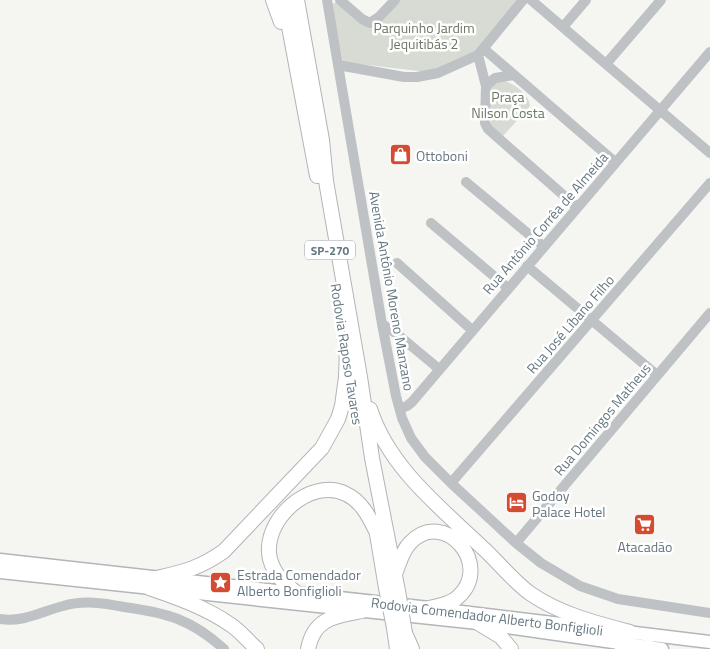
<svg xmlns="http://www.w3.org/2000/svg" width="710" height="649" viewBox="0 0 710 649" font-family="'Titillium Web',sans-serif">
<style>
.green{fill:#d7dbd3}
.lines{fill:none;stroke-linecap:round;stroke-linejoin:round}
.major-casing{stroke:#b2b6b9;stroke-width:15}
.highway-casing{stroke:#b1b5b7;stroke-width:16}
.minor{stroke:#bec2c5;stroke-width:10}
.major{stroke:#fff;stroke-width:12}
.highway{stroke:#fff;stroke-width:14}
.highway-bridge-casing{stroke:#b1b5b7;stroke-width:16;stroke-linecap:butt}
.highway-bridge{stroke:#fff;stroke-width:14}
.labels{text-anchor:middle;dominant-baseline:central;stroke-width:5;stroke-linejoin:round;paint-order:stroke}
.shield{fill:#fff;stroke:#94a0a6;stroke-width:1}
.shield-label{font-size:12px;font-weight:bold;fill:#667780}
.park-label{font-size:14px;fill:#6a7864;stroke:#fff}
.poi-label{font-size:14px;fill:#667780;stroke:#fff;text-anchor:start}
.street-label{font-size:14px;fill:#667780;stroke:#fff}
</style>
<rect width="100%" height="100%" fill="#f5f5f2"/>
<path class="green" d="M400,0H519L478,51L436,70L427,72L343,62L332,6L334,3L337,2L364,25L383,20Z
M501,80C512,82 529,93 530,106L503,136L500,138L491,125L489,95L490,88L494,83Z"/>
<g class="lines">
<defs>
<path id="major" d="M0,560L429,608L710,642
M0,572L478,623L662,649"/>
<path id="highway" d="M273,0L281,22
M284,0L317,176
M297,0L322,140L326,181L360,377L372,458L398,591
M370,409C389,468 441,508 484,549C499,563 515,583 531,594C560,614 596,623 630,632
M376,528L386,588
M395,574C399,564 402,551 410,543C444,507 494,565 458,597C451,604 439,606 429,608
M153,579C182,572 199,569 224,551L322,448L338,419L342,406L346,377L347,346
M149,588C178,598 205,607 231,625C240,631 248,641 257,649
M298,594C286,585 274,575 270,559C261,521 310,476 346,494C363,502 370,519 378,535
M478,623L501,637L511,649
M394,628L397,649
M405,633L412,649
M308,649C314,618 335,616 362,611
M622,649L649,647"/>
</defs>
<use href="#major" class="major-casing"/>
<use href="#highway" class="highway-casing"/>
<path class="minor" d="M327,0L382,324L396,396L402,418L411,438L425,457L451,483L516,543L541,563L580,586L618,599L710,613
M340,0L362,19L370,23L379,17L395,0
M531,0L710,153
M563,27L586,0
M484,49L615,162
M478,55L486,86L485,123L488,129L577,207
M606,64L661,0
M338,65L404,77H417L438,73L478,55L523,0
M486,86L495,78L514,75
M466,182L543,246
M431,223L508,288
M397,263L472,330
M527,266L657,375
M382,324L397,334L439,369
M400,409L407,406L412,402L710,52
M451,483L710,183
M516,543L710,313
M0,619C22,623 43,611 63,606C84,600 103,603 124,607C167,613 191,619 224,649"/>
<use href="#major" class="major"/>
<use href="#highway" class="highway"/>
<defs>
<path id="highway-bridge" d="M386,588L394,628
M398,591L405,633"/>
</defs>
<use href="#highway-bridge" class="highway-bridge-casing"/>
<use href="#highway-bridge" class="highway-bridge"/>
</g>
<defs>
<symbol id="shop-square" viewBox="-11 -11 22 22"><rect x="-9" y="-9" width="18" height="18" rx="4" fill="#d54b31" stroke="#fff"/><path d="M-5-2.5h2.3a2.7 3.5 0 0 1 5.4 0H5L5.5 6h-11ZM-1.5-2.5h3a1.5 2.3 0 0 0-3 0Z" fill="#fff"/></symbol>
<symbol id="hotel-square" viewBox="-11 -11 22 22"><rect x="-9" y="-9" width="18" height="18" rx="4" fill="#d54b31" stroke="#fff"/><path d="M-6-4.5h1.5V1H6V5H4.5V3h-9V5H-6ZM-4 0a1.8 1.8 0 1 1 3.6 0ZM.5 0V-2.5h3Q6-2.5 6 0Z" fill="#fff"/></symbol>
<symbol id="supermarket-square" viewBox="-11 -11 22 22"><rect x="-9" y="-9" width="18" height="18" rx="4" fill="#d54b31" stroke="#fff"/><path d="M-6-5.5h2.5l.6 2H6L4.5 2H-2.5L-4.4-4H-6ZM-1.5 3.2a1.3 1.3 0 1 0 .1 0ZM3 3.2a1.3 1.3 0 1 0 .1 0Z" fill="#fff"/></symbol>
<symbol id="sight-square" viewBox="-11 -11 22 22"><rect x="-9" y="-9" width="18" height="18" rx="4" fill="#d54b31" stroke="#fff"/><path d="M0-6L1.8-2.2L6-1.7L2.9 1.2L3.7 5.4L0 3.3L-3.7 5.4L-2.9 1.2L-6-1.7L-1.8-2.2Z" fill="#fff"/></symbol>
</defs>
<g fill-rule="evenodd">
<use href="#shop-square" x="388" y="142" width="25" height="25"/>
<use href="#hotel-square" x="504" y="490" width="25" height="25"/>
<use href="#supermarket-square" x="632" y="512" width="25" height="25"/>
<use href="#sight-square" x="208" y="570" width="25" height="25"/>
</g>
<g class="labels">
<rect class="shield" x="305" y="240.5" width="50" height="19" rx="4"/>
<g class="shield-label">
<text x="330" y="250">SP-270</text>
</g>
<g class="park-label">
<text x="424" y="27">Parquinho Jardim<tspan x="424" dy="16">Jequitibás 2</tspan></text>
<text x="508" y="96">Praça<tspan x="508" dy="16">Nilson Costa</tspan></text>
</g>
<g class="poi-label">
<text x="416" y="155">Ottoboni</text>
<text x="532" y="495">Godoy<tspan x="532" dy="16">Palace Hotel</tspan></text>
<text x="645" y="546" text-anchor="middle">Atacadão</text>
<text x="237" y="574">Estrada Comendador<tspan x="237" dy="16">Alberto Bonfiglioli</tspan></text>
</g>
<g class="street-label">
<text transform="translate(545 223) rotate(-49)">Rua Antônio Corrêa de Almeida</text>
<text transform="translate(392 291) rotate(80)">Avenida Antônio Moreno Manzano</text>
<text transform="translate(570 324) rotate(-49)">Rua José Líbano Filho</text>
<text transform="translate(347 354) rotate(81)">Rodovia Raposo Tavares</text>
<text transform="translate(602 419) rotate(-50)">Rua Domingos Matheus</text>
<text transform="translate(487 616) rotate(7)">Rodovia Comendador Alberto Bonfiglioli</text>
</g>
</g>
</svg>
